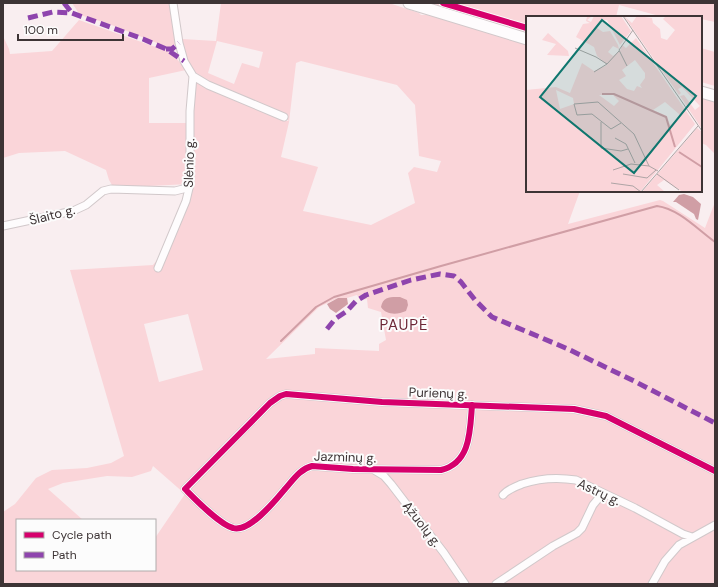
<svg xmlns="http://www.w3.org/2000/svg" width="718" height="587" viewBox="0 0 718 587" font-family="'DM Sans',sans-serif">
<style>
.green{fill:#fad5d9;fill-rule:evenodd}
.water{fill:#d09ea5}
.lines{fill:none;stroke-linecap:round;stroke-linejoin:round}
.stream{stroke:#d09ea5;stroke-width:2}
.minor-casing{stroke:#d1c8ca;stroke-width:9}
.primary-casing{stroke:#d1c8ca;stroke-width:13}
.minor{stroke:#fefcfd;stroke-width:7}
.primary{stroke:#fefcfd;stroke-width:11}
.quiet{stroke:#8e44ad;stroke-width:5;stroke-dasharray:10 5;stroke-linecap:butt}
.cycleway-casing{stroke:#fcfcfc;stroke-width:8}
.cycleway{stroke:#d6006c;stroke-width:6}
.labels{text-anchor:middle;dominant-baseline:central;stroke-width:4;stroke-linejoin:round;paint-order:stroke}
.street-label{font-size:13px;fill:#3d3435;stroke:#fcfcfc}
.quarter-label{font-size:15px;letter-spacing:1px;fill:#6d2736;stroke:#fcfcfc}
.inset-river{fill:none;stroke:#d09ea5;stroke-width:2}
.inset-road{fill:none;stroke:#aea4a5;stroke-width:1}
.view{fill:#0f766e;fill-opacity:0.15;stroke:#0f766e;stroke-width:2}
.inset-edge{fill:none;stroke:#3d3435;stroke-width:2}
</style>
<rect width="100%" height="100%" fill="#f9eef0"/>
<path class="green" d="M72,3H171L176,44L171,47H167L109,24L80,15Z
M221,3H389L419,13L421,15H427L439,18L527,44V191H580L568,224L660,200L663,201L705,228L715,202V584H3V512L15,504L36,478L52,470L87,468L111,463L124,456L70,270L153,265L174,239L189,184L129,187L112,185L109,180L106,170L65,151L19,153L3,158V36L9,49L10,54L52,51L79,20L167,51L177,59L186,70L149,78V123H186L188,106L196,80L283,121H289L284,117L206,82C189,70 186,58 182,39L216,41ZM217,41L263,52L259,68L242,63L234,84L208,73ZM301,61L397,85L415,105L419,156L441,161L437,172L414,167L408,173L415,203L371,225L303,211L318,167L281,157L289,122L296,63ZM357,295L360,300L367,299L368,308L381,312L386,340L379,344V351L315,348V354L266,359L319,307L338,298H347ZM188,314L203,370L159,382L144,324ZM153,466L185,494L155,538V570H17V520H83L48,489L63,483L107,476L132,477L151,471Z
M425,3H715V22L701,19V17H663L619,5L616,17H527V34Z
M701,48L715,52V86L701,82Z
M701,98L715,102V154L706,145L701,143Z"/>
<path class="water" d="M684,194L693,197L701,204L698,220L696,219L694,214L676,202H673L679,195Z
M400,297L407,300L408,305L406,311C397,315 386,315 381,307C383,296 391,297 400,297Z
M338,298H347L348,304L336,313L330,309L327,304Z"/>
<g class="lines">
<path class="stream" d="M281,341L316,307L334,297L441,266L657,206C679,209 697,229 715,242"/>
<defs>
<path id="minor" d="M173,3L179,43L184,61L193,76L208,85L284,117
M3,226L73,211L86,205L103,191L111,189L175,191L183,189L190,184
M158,268L186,201L190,184V111L193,76
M472,405C470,430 471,463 441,470L353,469L312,466C300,469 293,480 285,489C275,501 249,533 233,528C219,524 196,500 185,489L270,403L280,396L286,394L382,402L574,409L606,416L715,471
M374,470L384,476L391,484L444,553L465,584
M503,495C508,489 515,487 522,484C540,478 557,477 576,480L635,508L683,534L692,537
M496,584L553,546L577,533L582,528L593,505L603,493
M652,584L665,561L679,545L715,525"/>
<path id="primary" d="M409,3L527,39
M701,92L715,96"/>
</defs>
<use href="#minor" class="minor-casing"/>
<use href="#primary" class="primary-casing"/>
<use href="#minor" class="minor"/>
<use href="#primary" class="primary"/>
<path class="quiet" d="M64,3L72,13
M28,18L53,12L72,13L143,39L166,49L184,61
M166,49H172L179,43
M327,329L335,319L347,311L356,301L366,295L411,280L440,274L454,276L461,282L475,300L492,317L568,349L634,381L715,423"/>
<defs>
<path id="cycleway" d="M443,3L527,28
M472,405C470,430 471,463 441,470L353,469L312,466C300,469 293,480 285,489C275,501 249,533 233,528C219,524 196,500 185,489L270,403L280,396L286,394L382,402L574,409L606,416L715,471"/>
</defs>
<use href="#cycleway" class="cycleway-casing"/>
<use href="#cycleway" class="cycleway"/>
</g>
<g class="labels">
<g class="street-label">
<text transform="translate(189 163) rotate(-88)">Slėnio g.</text>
<text transform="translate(52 215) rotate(-14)">Šlaito g.</text>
<text transform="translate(438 393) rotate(2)">Purienų g.</text>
<text transform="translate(345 457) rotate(2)">Jazminų g.</text>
<text transform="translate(599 492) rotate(25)">Astrų g.</text>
<text transform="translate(422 524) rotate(52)">Ąžuolų g.</text>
</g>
<g class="quarter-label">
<text x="404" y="325">PAUPĖ</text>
</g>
</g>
<g transform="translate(526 16)">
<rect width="176" height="176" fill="#f9eef0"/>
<path d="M54,0H66L61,4L65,6L68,0H95L105,15L94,29L81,4H75L73,9L71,12L77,16L84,15L92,29L93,33L87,30L82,36L87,40L94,35L96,29L100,32L110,22L169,108L114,176H0V74L30,71L44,77L56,47L68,55L81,49L71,40L68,31L50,21L57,8L64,7L60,5L61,1ZM109,44L119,57V62L114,69L116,72L111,70L108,75L101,73L93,64L100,60L96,54ZM30,74L47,82L48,88L34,93ZM73,79H87L93,85L88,90ZM139,86L153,98V103L144,109L141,100L127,94ZM98,0L106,7L111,0L126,2L127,7L134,13L135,22L141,24L149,14L137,3L140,0H176V113L154,80L158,79L169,94L174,90L156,71L152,73L155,77L153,79ZM22,17L42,35L43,40L21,39L30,28L16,24ZM171,112L176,116V176H157L138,164L131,169L139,176H116Z" fill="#fad5d9" fill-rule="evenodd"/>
<path class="inset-river" d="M76,78H88L140,101L149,131M153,136L176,151"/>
<path class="inset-road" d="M97,0L176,115M49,32L70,41L81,48M101,50L93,34L107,14M68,56L81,48L93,35M75,106V132L95,135L102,133M95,107L85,113L66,98L51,99L48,88L72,86L108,118L123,150L132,155M89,122L100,128L109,147M87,154L105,148L123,150M97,158L121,162L130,154M131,158L153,174M85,167L107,170L115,176M115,176L172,110"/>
<path class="view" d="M76,4L170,80L108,157L14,81Z"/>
<rect width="176" height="176" class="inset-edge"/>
</g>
<rect width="718" height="587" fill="none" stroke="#3d3435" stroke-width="8"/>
<rect x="16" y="519" width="140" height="52" fill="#fcfcfc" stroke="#b0acac"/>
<rect x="24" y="532" width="20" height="6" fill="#d6006c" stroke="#b0acac"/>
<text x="52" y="539" font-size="12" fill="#3d3435">Cycle path</text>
<rect x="24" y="552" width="20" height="6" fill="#8e44ad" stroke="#b0acac"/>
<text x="52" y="559" font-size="12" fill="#3d3435">Path</text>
<path d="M18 34v6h105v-6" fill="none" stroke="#3d3435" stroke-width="2"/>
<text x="24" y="34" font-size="12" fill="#3d3435" stroke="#fcfcfc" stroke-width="3" paint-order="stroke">100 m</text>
</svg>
